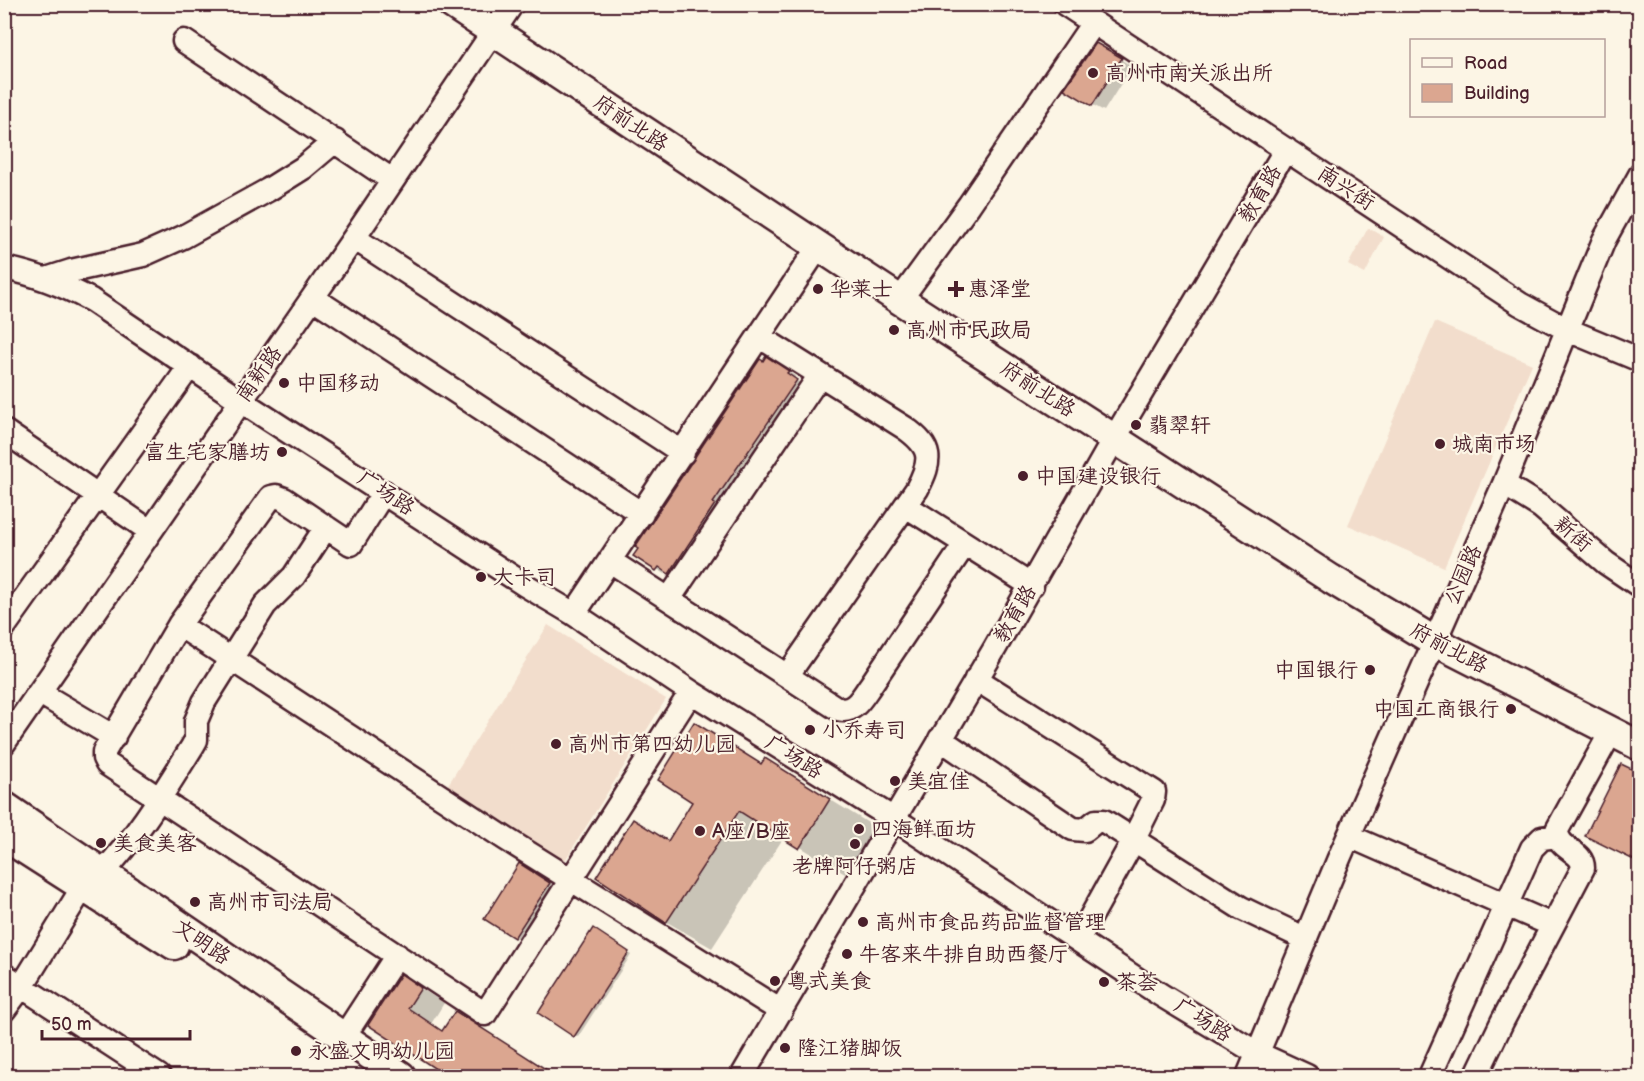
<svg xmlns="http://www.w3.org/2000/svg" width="1644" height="1081" viewBox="0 0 1644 1081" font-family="'Balsamiq Sans','LXGW WenKai TC',sans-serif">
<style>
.built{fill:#f2ddcc}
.shadow{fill:#0003}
.building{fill:#dba690;stroke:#4a1f2b;stroke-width:1.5}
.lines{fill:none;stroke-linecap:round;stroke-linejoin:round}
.minor-casing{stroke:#4a1f2b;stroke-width:27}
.major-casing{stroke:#4a1f2b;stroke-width:33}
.minor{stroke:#fcf5e5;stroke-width:22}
.major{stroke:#fcf5e5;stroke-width:28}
.poi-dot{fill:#4a1f2b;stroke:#fcf5e5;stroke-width:2}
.labels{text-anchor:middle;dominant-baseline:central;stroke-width:4.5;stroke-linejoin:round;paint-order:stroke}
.poi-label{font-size:21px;fill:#4a1f2b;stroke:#fcf5e5;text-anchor:start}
.street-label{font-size:21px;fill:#4a1f2b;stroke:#fcf5e5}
</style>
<rect width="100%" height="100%" fill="#fcf5e5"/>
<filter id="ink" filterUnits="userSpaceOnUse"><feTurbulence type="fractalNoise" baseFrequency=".0167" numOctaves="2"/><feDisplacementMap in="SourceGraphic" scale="12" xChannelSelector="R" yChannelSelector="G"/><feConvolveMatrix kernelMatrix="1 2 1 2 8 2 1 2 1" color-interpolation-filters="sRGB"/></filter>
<g filter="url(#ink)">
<path class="built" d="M1368,228L1384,237L1365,274L1348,265Z
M1435,322L1532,364L1444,567L1348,525Z
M548,625L666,699L564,862L446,788Z"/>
<path class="shadow" d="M1096,45L1132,66L1104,111L1093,105Z
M766,358L795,376L794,379L803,385L677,577L667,571L665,574L636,555Z
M695,724L763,765L765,760L875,827L845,874L784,837L712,948L667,922L669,842L694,802Z
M531,872L561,890L527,944L486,918Z
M593,930L631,955L578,1037L540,1013Z
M401,976L444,1003L431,1024L444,1032L480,1027L558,1076H451L370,1024Z"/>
<path class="building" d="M1096,43L1122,58L1092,106L1064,89Z
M766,356L789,371L787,373L797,380L713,503L715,504L669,574L659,567L656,571L633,556L638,549L635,547L760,359L763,361Z
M694,722L761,764L765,758L830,799L799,849L739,811L666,923L596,877L633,819L668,841L692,802L658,780Z
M1621,764L1640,773V863L1585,836Z
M519,863L550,883L514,938L484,919Z
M593,928L629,952L574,1037L538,1013Z
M401,974L421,988L408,1008L442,1031L455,1011L558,1077H448L368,1025Z"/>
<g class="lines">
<defs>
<path id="minor" d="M1065,4L1520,304L1568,330L1640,360
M184,41L392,180
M354,238L683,453
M4,268C35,274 63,285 91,300L241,401L525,585L574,614L691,692L905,826L1161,995L1257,1053L1307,1076
M46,279L71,271L143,255L183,237L268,190L303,168L335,141
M313,298L642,514
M900,300L969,205L1093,23
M760,337L905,428C933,448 932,460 917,489L787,676
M4,431L150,531
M1504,484L1541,507L1606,563L1640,586
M384,492L351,544L284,499L276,496L271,497L179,625L104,752V758L107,764L485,1014L691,692
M906,506L1032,586
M610,561L838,709C854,714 862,697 870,686L965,544
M669,599L820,375
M574,614L819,246
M179,625L506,839L781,1011
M4,627L190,366
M976,679L1154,792L1153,800L1128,850L1078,940
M40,693L114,737
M940,739L1073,829L1085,830L1096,821H1104L1241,908L1306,939
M4,743L354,238L512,4
M1349,836L1552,925
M102,873C138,836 165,790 192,747L196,740V721L204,702L265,605L294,576L326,527
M4,975L159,1076
M4,1010L22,986L83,887
M343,1038L397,955
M742,1076L995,648L1114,439L1286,149
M1248,1076L1340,856L1504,484L1604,240L1640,175
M1430,1076L1532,848L1542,838L1557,836
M1476,1076L1502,1022L1583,868C1583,850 1557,850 1557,830L1611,732"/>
<path id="major" d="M452,4L900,300L1331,579L1434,641L1640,746
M4,806L401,1076
M4,836L174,945"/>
</defs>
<use href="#minor" class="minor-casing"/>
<use href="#major" class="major-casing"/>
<use href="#minor" class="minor"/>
<use href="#major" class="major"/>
</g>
</g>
<g class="poi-dot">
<circle cx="1093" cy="73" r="6"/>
<circle cx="818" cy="289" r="6"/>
<path d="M953 280h6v6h6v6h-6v6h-6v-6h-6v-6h6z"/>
<circle cx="894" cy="330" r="6"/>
<circle cx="284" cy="383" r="6"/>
<circle cx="1136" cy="425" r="6"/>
<circle cx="1440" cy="444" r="6"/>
<circle cx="282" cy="452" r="6"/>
<circle cx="1023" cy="476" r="6"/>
<circle cx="481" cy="577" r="6"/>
<circle cx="1370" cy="670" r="6"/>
<circle cx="1511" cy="709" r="6"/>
<circle cx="810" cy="730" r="6"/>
<circle cx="556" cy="744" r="6"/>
<circle cx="895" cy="781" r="6"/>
<circle cx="859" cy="829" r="6"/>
<circle cx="700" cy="831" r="6"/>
<circle cx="101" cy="843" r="6"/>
<circle cx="855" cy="844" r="6"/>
<circle cx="195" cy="902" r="6"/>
<circle cx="863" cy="922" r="6"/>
<circle cx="847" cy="954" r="6"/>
<circle cx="775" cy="981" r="6"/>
<circle cx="1104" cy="982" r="6"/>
<circle cx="785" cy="1048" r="6"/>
<circle cx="296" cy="1051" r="6"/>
</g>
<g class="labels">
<g class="poi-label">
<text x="1105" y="73">高州市南关派出所</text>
<text x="830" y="289">华莱士</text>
<text x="968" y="289">惠泽堂</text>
<text x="906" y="330">高州市民政局</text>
<text x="296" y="383">中国移动</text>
<text x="1148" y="425">翡翠轩</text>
<text x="1452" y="444">城南市场</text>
<text x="270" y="452" text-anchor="end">富生宅家膳坊</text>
<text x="1035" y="476">中国建设银行</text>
<text x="493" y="577">大卡司</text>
<text x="1358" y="670" text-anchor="end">中国银行</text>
<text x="1499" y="709" text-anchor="end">中国工商银行</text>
<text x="822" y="730">小乔寿司</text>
<text x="568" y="744">高州市第四幼儿园</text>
<text x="907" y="781">美宜佳</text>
<text x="871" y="829">四海鲜面坊</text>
<text x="712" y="831">A座/B座</text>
<text x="113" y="843">美食美客</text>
<text x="855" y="866" text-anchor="middle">老牌阿仔粥店</text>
<text x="207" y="902">高州市司法局</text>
<text x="875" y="922">高州市食品药品监督管理</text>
<text x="859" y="954">牛客来牛排自助西餐厅</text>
<text x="787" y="981">粤式美食</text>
<text x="1116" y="982">茶荟</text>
<text x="797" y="1048">隆江猪脚饭</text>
<text x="308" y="1051">永盛文明幼儿园</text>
</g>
<g class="street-label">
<text transform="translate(631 123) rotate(34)">府前北路</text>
<text transform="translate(1346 188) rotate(33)">南兴街</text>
<text transform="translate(1260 194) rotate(-60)">教育路</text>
<text transform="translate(259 374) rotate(-55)">南新路</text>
<text transform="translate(1038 389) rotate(33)">府前北路</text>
<text transform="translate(386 493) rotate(33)">广场路</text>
<text transform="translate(1573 534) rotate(41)">新街</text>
<text transform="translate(1463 575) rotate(-66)">公园路</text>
<text transform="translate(1015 614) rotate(-60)">教育路</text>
<text transform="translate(1449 648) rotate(28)">府前北路</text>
<text transform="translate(794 757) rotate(32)">广场路</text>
<text transform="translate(202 942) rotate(34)">文明路</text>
<text transform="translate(1203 1020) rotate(32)">广场路</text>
</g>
</g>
<rect width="1644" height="1081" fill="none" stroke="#fcf5e5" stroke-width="24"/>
<rect x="12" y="12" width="1620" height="1057" fill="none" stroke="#4a1f2b" stroke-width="2" filter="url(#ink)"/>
<rect x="1410" y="39" width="195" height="78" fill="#fcf5e5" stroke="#b59f9b" stroke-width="1.5"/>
<rect x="1422" y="58" width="30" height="9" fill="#fcf5e5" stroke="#b59f9b" stroke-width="1.5"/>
<text x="1464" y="69" font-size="18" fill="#4a1f2b">Road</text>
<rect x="1422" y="84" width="30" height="18" fill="#dba690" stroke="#b59f9b" stroke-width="1.5"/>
<text x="1464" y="99" font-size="18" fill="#4a1f2b">Building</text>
<path d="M42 1030v9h148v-9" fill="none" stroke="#4a1f2b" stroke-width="3"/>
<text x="51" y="1030" font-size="18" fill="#4a1f2b" stroke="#fcf5e5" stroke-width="4.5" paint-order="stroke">50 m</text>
</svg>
